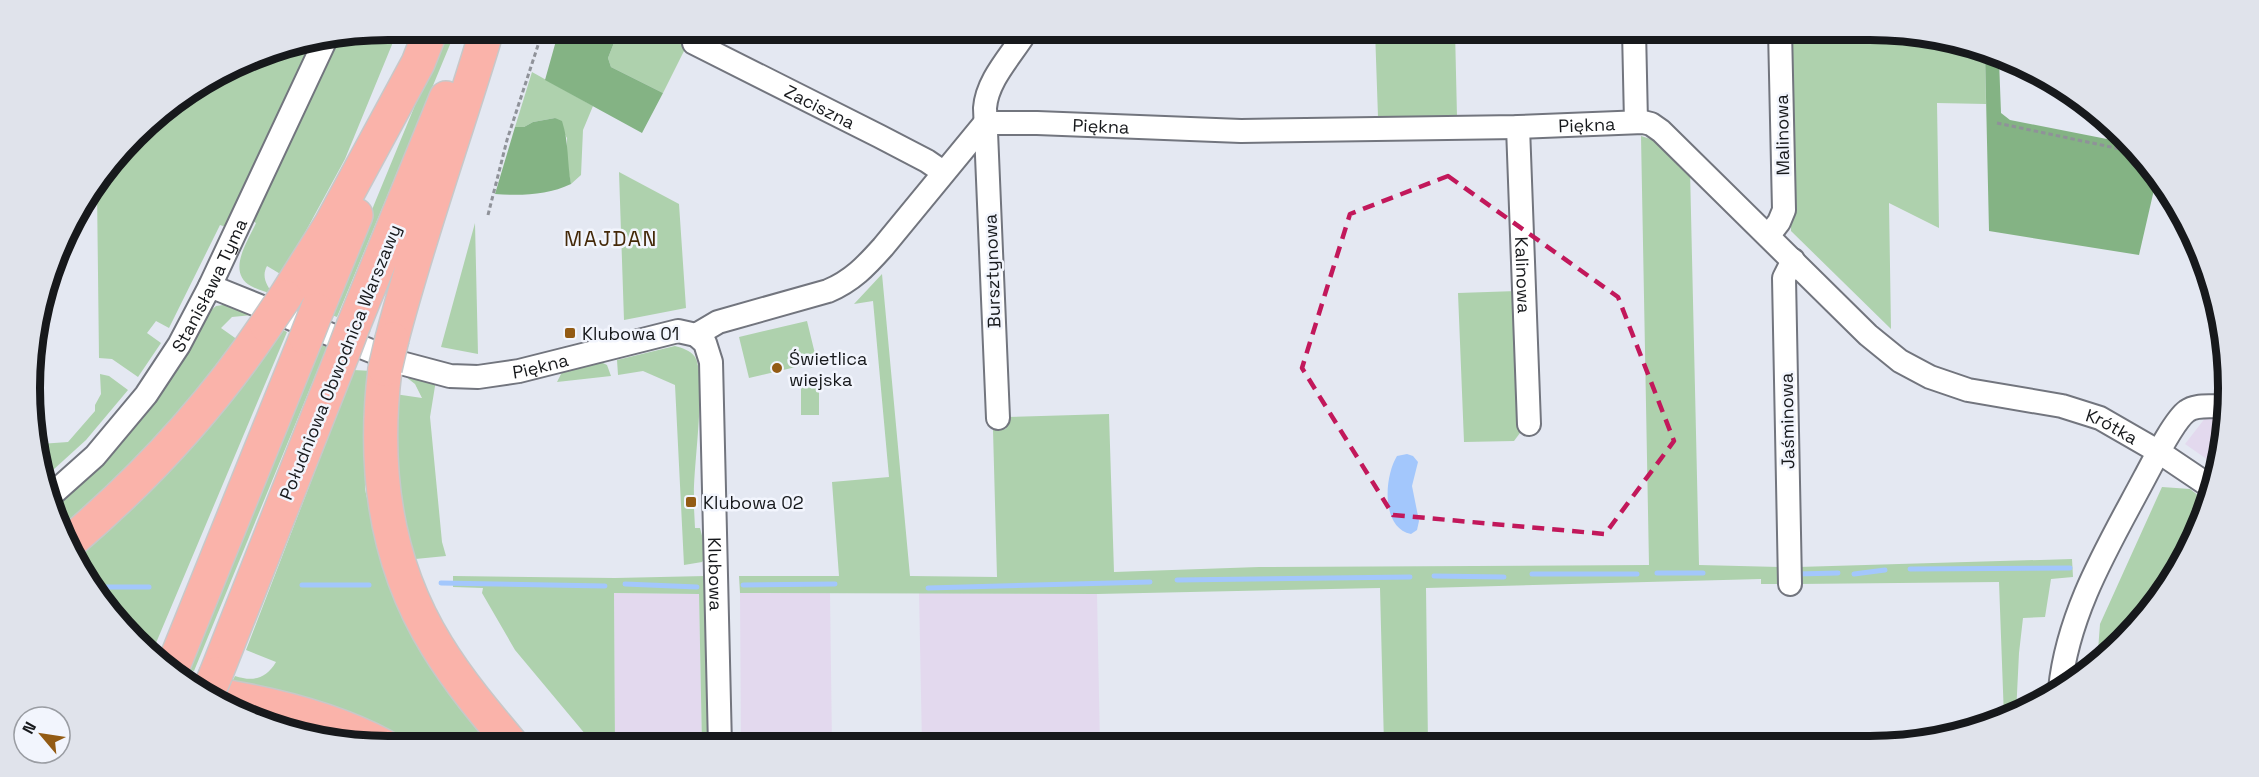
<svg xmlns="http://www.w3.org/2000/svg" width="2259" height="777" viewBox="0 0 2259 777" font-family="'Space Grotesk',sans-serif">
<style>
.industrial{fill:#e3d9ee}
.green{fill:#aed1ad}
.forest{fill:#84b384}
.water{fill:#a3c7fc}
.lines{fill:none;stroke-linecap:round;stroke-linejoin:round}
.stream{stroke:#a3c7fc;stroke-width:5}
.minor-casing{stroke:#72757e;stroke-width:26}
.highway-casing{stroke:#c7c8c9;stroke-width:36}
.path{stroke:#8f9299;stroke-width:3;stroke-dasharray:4.5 3;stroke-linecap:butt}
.minor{stroke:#fff;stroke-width:22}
.highway{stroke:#fab3aa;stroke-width:33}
.highway-bridge-casing{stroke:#c7c8c9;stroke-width:36;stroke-linecap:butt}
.highway-bridge{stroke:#fab3aa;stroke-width:33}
.marked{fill:none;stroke:#c2185b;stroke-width:4.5;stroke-dasharray:12 8;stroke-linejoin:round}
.poi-dot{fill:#935b14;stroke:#f2f5fd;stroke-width:2}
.labels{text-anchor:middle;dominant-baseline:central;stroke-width:5;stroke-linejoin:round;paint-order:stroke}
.street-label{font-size:18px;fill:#17191c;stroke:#f2f5fd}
.poi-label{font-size:18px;fill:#17191c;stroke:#f2f5fd;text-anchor:start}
.quarter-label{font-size:21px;letter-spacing:1.5px;fill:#442909;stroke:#f2f5fd}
.rim{fill:none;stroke:#17191c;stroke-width:8}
</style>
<rect width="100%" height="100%" fill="#e4e8f2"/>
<path class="industrial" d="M2209,413L2221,414L2218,467L2185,444Z
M614,593L699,594L702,746L615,747Z
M740,593H830L832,746H741Z
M919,593L1097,594L1100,746H922Z"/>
<path class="green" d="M388,30H398L345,159L282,275L267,266C261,277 267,286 274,295C266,292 258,290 251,286C226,272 248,241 256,223L250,219L333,41Z
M446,30H456L337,317L329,314Z
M619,30H677L691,37L663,93L611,67L608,58Z
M1375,30H1455L1457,117H1378Z
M1787,30H1871L1963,42L1985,53L1986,104L1937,103L1939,228L1889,203L1891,329L1791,231Z
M313,45L226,227L220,225L169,328L156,321L147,333L161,343L138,377L112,359L99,358L97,190L152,119L252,57Z
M532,72L593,106L583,130L581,175L571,184L567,165V138L555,118L533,122L524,127H515Z
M1641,136L1657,141L1690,169L1699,565L1784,567V584H1761V579L1426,588L1428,745H1384L1380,588L1097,594L740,593L739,576H839L832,482L889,477L873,301L854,304L882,274L910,576L997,577L993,430L1006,429L1005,417L1109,414L1114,572L1259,567L1649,565Z
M619,172L679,204L686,308L624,320Z
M475,223L478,354L441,347Z
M1517,291L1520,433L1514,441L1464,442L1458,293Z
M230,304L252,315L232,317L221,328L238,340L236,355L66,533L52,504L209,312L216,306Z
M807,321L817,362L749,378L739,337Z
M275,326L287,332L156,643L136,634L91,588L73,550Z
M318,344L327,347L194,671L185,669Z
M675,346C682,348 690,350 695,357C707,377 693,468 694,496L689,497L690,508H694L695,528H700L707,555L702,562L684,565L675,385L643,371L618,375L617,360Z
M597,360L607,365L611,376L557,382L563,370Z
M354,370L372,371L364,406L365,489L377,544L402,608L497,747H417L335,709L232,682L235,676C253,682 266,679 276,662L246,650Z
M397,370L436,380L430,417L442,542L446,556L405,560L388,393L422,398L415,384Z
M100,374L109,376L128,390L86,440L42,480L40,444L68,442L95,411V405L101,394Z
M801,377H819V415H801Z
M2162,487L2190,489L2208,503L2181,568L2107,658L2097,664L2100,624Z
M2072,559L2073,577L2051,579L2045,617L2023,618L2019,653L2016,714L2004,718L1999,582L1798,584V567Z
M453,576L615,578L706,576L710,742L708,746H702L699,594L614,593L615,747H596L515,650L482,593L483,588L453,587Z"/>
<path class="forest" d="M559,30H619L608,58L611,67L663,93L642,133L545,80Z
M1985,53L1999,60L2001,113L2010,120L2122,142L2156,181L2139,255L1989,231Z
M555,118L562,121C569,142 567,163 571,184C548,195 521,196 495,194L515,127H524L533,122Z"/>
<path class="water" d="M1407,454L1413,456L1418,462L1412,486L1419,521L1417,530L1411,534C1381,528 1384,477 1397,456Z"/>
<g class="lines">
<path class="stream" d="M1910,569L2070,568
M1657,573H1703
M1532,574H1637
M1797,574L1838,573
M1854,574L1885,570
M1434,576L1504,577
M1177,580L1410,577
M441,583L605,586
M625,584L697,587
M302,585H369
M743,585L835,584
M90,587H149
M928,588L1150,582"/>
<defs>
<g id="minor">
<path d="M1634,30L1636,122"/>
<path id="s1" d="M694,43L879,136L927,161L943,172"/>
<path id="s2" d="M1518,127L1529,424"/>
<path d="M1769,235L1779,222L1784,210L1780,30"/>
<path id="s3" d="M210,286L401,363L450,376L478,377L519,371L678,331L696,335L718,322L828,291C852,281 866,266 883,247L985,123H1037L1241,131L1518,127L1643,122L1651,124L1661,131L1868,335L1900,361L1930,377L1968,390L2062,406L2100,418L2159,452L2214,489"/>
<path id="s4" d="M696,335L705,343L711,362L720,746"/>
<path d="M998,418L985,108C987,79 1013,54 1027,30"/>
<path id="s5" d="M49,497L95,456L146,395L179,345L210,286L324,43"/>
<path d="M1790,584L1784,278L1793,260"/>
<path d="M2060,689C2068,611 2109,545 2145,477C2153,462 2175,419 2187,411C2195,405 2208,407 2218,406"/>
</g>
<path id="highway" d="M285,297L331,224L418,63L431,30
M317,310L356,215
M354,324L446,98
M392,339C419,235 456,133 487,30
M385,369C373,465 385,562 437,646C459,682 487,715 514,747
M70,542C145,478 211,407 266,325
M172,669L306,338
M216,674L343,353
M204,693C265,702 330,717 384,746"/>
</defs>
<use href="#minor" class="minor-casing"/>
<use href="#highway" class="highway-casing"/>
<path class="path" d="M1997,123L2130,151
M488,215L507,140L543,30"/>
<use href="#minor" class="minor"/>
<use href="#highway" class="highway"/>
<defs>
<path id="highway-bridge" d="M266,325L285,297
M306,338L317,310
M343,353L354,324
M385,369L392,339
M207,695L216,674"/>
</defs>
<use href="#highway-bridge" class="highway-bridge-casing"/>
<use href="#highway-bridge" class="highway-bridge"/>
</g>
<path class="marked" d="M1448,176L1618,297L1674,441L1605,534L1393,515L1302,368L1350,214Z"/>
<g class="poi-dot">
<rect x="564" y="327" width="12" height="12" rx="3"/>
<circle cx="777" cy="368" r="6"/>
<rect x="685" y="496" width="12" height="12" rx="3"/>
</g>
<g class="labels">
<g class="street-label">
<text stroke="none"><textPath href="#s1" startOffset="141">Zaciszna</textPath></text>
<text stroke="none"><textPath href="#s3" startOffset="1482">Piękna</textPath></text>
<text stroke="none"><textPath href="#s3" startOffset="996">Piękna</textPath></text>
<text transform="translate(1782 135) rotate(-91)">Malinowa</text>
<text transform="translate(992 271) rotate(-92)">Bursztynowa</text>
<text stroke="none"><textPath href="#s2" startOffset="148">Kalinowa</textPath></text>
<text stroke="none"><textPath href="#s5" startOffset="268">Stanisława Tyma</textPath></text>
<text transform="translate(340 362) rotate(-68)">Południowa Obwodnica Warszawy</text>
<text stroke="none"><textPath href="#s3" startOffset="348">Piękna</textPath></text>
<text transform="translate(1787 421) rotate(-91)">Jaśminowa</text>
<text stroke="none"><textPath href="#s3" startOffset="2114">Krótka</textPath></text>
<text stroke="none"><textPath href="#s4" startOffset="244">Klubowa</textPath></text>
</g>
<g class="poi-label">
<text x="582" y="333">Klubowa 01</text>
<text x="789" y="358">Świetlica<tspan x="789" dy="21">wiejska</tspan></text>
<text x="703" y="502">Klubowa 02</text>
</g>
<g class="quarter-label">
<text x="611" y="238">MAJDAN</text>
</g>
</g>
<path d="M0 0H2259V777H0ZM388 40H1870A348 348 0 0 1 2218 388V388A348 348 0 0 1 1870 736H388A348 348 0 0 1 40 388V388A348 348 0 0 1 388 40Z" fill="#e0e3eb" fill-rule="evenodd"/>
<path class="rim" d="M388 40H1870A348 348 0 0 1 2218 388V388A348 348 0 0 1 1870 736H388A348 348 0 0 1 40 388V388A348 348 0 0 1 388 40Z"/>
<g transform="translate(42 735) rotate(299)"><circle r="28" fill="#f2f5fd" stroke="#9a9da3" stroke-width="1.5"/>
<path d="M0-4.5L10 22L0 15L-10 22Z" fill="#935b14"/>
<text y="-9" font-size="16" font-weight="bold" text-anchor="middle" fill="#17191c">N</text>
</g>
</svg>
